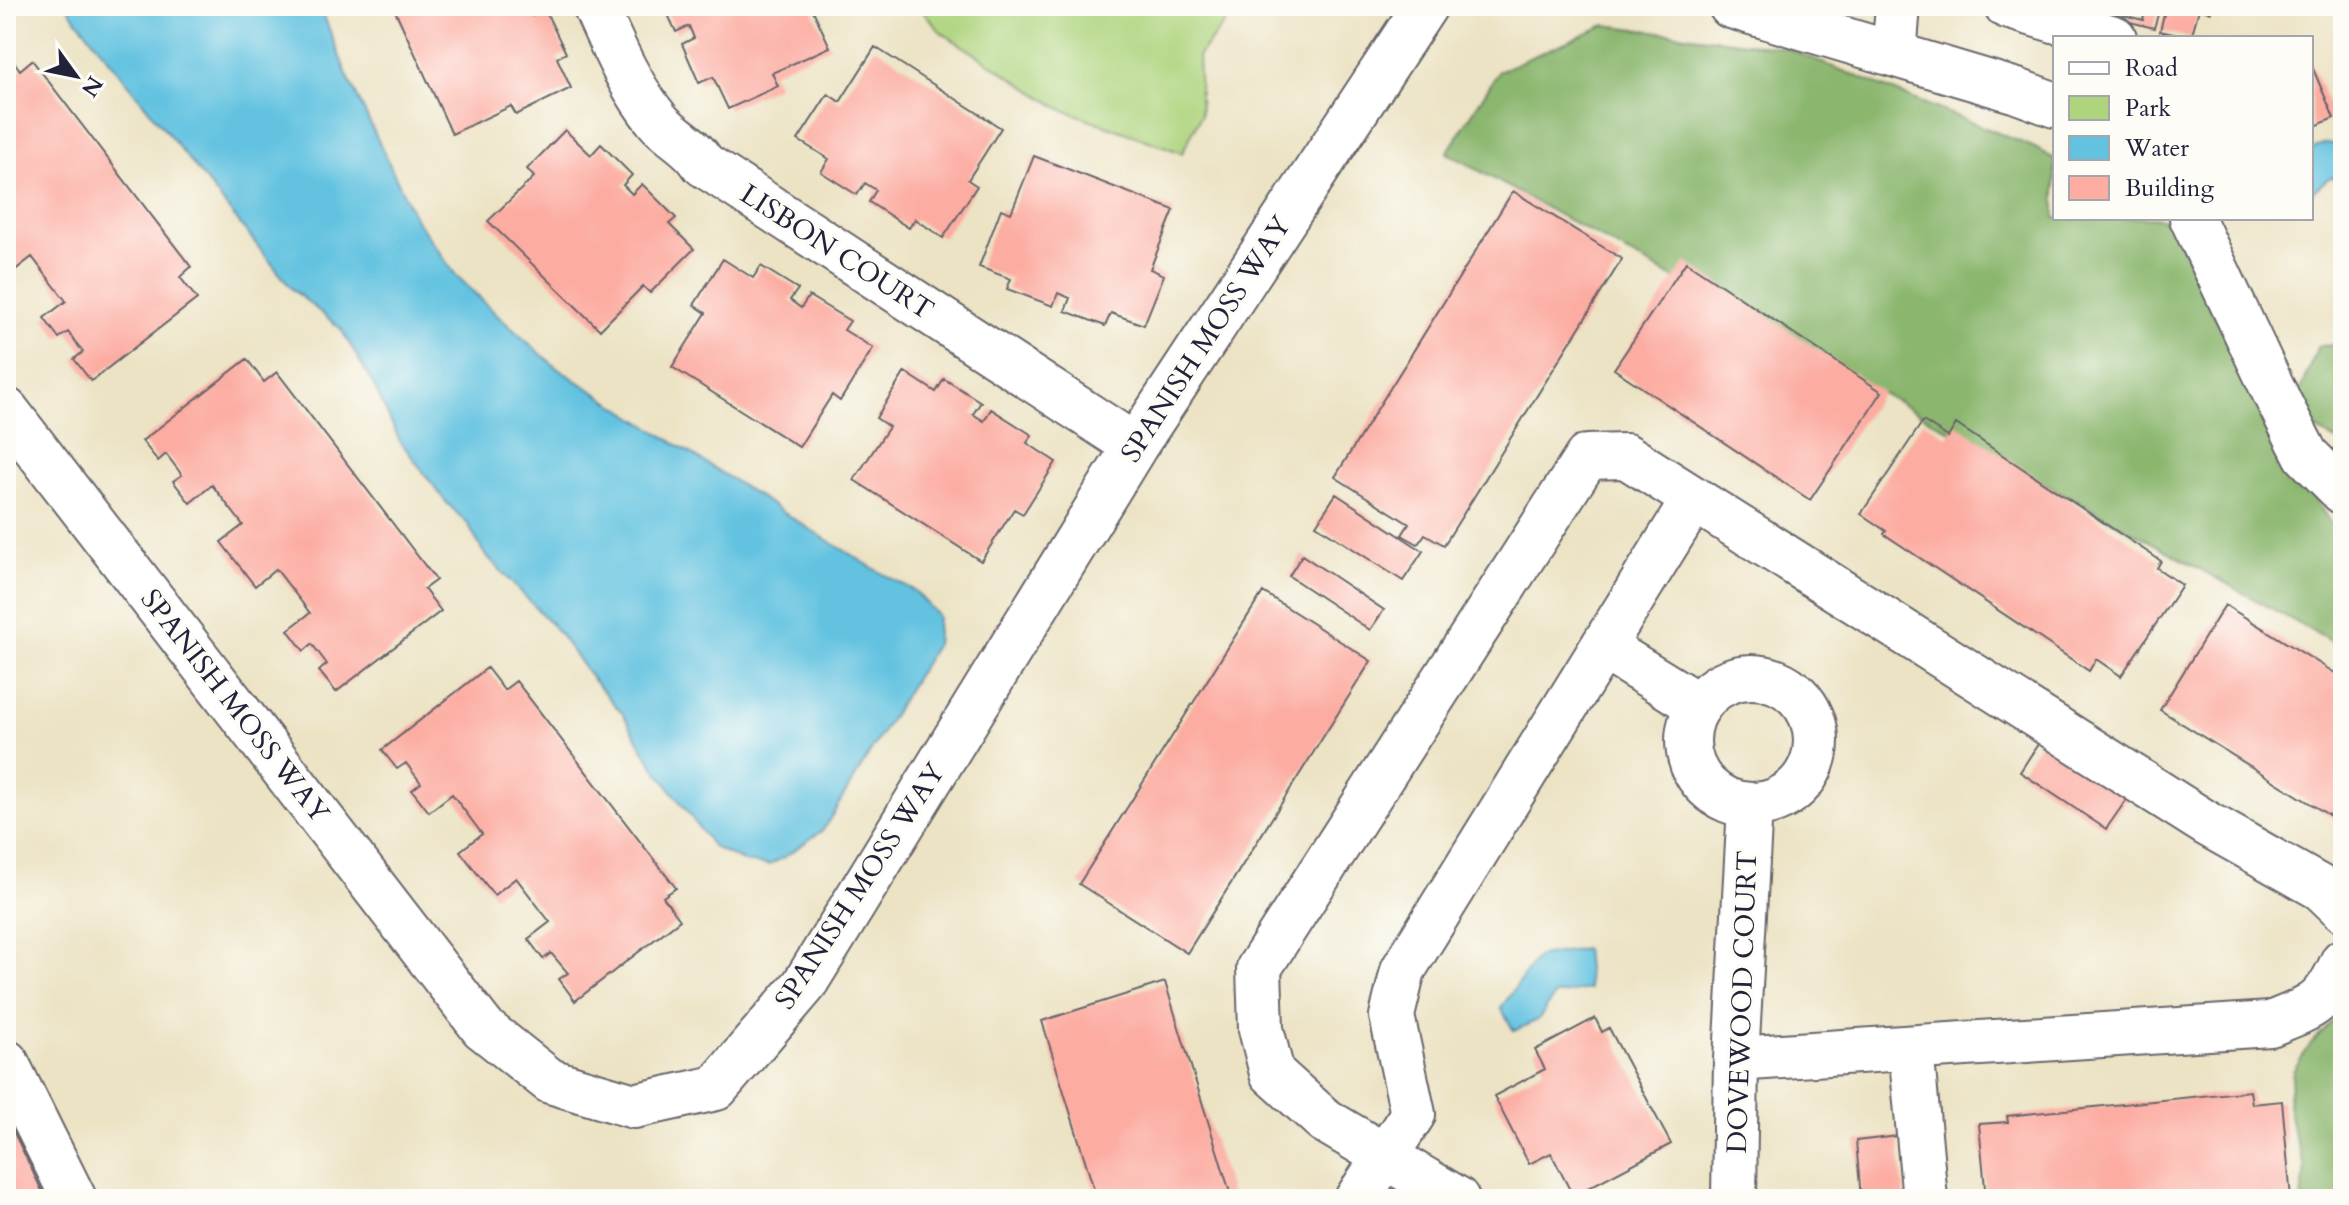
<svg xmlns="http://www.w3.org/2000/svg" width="2349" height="1205" viewBox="0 0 2349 1205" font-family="Cardo,serif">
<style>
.green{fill:#aed47e;stroke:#687b5c;stroke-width:2}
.forest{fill:#8ab66d;stroke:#566c54;stroke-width:2}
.water{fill:#62c2e0;stroke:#42728e;stroke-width:2}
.building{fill:#fcaca1}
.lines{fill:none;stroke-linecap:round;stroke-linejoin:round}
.minor-casing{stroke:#69666b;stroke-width:48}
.minor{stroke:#fff;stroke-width:44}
.labels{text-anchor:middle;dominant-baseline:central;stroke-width:7;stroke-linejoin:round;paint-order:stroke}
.street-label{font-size:28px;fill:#22223b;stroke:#fdfcf7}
</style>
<rect width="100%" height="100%" fill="#fdfcf7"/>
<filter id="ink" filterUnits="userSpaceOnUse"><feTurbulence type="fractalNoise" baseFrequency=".0125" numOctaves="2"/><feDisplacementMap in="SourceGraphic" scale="16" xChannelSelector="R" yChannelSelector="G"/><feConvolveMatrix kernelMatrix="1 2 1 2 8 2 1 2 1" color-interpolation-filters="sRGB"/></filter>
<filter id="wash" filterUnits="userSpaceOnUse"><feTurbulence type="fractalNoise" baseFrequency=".006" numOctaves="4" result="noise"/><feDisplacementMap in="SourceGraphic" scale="32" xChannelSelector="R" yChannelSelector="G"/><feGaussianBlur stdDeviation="1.8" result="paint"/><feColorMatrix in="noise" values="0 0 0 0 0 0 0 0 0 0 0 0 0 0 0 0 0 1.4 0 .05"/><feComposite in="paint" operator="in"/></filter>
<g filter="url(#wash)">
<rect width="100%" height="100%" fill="#ece3c4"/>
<path class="green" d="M918,6H1239L1198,56L1201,115L1182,153L1061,109L941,32Z"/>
<path class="forest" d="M1605,25L1786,48L2033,147L2055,159V218H2159L2172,225L2260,412L2343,543V648L1447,153L1499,71Z
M2343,345V444L2290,415L2318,346Z
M2343,1018V1199H2301L2305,1167L2294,1135L2288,1104L2293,1071L2310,1045L2331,1022Z"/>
<path class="water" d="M66,6H320L347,75L415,218L455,274L499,317L557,368L803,525L881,573L915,591L938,616L936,644L823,830L783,858L769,865L745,862L713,847L653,765L623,714L594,681L554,627L483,552L468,524L446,502L400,441L372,382L341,329L292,289Z
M2339,143L2343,145V178L2330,177L2311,193V149L2323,144Z
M1585,949L1589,989L1555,995L1538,1020L1514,1031L1501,1008L1538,956Z"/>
<g id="blocks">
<path class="building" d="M393,6H528L533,16L545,10L566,53L557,58L571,88L516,115L511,106L452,134Z
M664,6H811L830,47L772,73L778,86L728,109L713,77L699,83L682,44L694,38L689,26L676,32Z
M2147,6H2212L2211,12L2199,9L2191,38L2160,31L2165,10L2160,8L2154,28L2122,20L2123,15L2143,20Z
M875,47L1001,128L968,180L977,186L943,238L915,219L909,228L869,202L876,190L865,183L857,195L821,172L829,159L798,140L828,94L840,102Z
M6,51L20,70L32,60L191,267L180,277L197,299L91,381L74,359L83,352L68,332L59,338L44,318L66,301L32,257L10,274L6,269Z
M2311,64L2334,118L2311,128Z
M565,130L591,155L601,144L632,175L623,185L632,194L642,184L676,218L669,224L694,249L650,293L643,286L600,330L488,221L534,177L527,169Z
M1034,156L1174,210L1150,269L1164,275L1144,325L1111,313L1105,326L1065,311L1070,298L1058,293L1053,306L1007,289L1011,279L979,267L1001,209L1011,213Z
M1513,191L1622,259L1444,545L1425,534L1418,544L1402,535L1409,524L1335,477Z
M723,259L753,278L761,266L798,289L790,300L801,308L809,296L850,321L844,330L873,348L840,401L832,395L799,447L672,367L706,313L694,305Z
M1686,262L1882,392L1810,500L1614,369Z
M247,359L264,382L277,372L436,580L424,589L441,611L336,692L319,671L327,664L312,644L304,651L288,630L310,613L276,569L255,586L221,542L243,525L212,485L190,503L173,481L182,475L166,454L158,461L142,441Z
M905,372L936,392L944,379L981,402L973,414L984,421L991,409L1032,435L1027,443L1056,462L1023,514L1014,509L981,561L854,480L889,427L876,418Z
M1923,421L1948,437L1956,424L2161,561L2157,568L2182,585L2121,676L2096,659L2089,671L1884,534L1886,531L1861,514Z
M1336,494L1423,551L1403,581L1316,525Z
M1302,555L1384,610L1370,630L1289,576Z
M1263,592L1371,661L1187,953L1079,884Z
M2225,605L2343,678V824L2160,710Z
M487,668L504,690L516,681L676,888L663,897L680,920L575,1001L559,979L568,973L551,953L543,959L528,939L550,922L516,878L494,895L460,851L482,834L452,794L429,812L412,790L421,783L406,763L397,769L382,750Z
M2042,738L2129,796L2106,829L2020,772Z
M1165,982L1232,1199H1097L1042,1021Z
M1595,1018L1602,1032L1609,1028L1671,1144L1573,1196L1551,1153L1529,1164L1494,1096L1545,1069L1535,1050Z
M2250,1091L2252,1104L2282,1101L2291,1199H1986L1979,1124L2008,1122L2007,1116Z
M6,1116L46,1199H6Z
M1898,1136L1905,1199H1861L1856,1141Z"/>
</g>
</g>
<g filter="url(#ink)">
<use href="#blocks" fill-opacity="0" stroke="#69666b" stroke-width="2"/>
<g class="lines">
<defs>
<path id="minor" d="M595,6C613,46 630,87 658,121C672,137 692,145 703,164L1135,446
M1731,6L2017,91L2055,105
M2007,6L2114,38
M1894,54L1898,6
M2192,218L2279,402L2306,455L2343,492
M6,410L483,1028L550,1081L634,1106L716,1088L804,985L1135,446L1425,6
M1603,647L1699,706
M1688 741a64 64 0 1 1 128 0a64 64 0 1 1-128 0Z
M1911,1048L1925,1199
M1736,1059L2270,1024C2313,1007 2324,1005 2343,961
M6,1062L74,1199
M1357,1199L1413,1114L1392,1016L1403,970L1694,499
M1457,1199L1324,1120L1272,1073L1261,1029L1259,968L1587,457L1626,456L2206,823L2321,888L2343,909
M1734,1199L1736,1059L1750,806"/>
</defs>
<use href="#minor" class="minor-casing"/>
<use href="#minor" class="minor"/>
</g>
</g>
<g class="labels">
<g class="street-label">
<text transform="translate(837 252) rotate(33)">LISBON COURT</text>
<text transform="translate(1206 339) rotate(-57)">SPANISH MOSS WAY</text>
<text transform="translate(235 706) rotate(52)">SPANISH MOSS WAY</text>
<text transform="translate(860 886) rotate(-57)">SPANISH MOSS WAY</text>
<text transform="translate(1742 1002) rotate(-88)">DOVEWOOD COURT</text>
</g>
</g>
<rect width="2349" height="1205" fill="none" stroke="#fdfcf7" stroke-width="32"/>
<rect x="2053" y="36" width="260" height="184" fill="#fdfcf7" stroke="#a5a5ac" stroke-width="2"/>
<rect x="2069" y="62" width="40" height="12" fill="#ffffff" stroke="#a5a5ac" stroke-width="2"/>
<text x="2125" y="76" font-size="24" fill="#22223b">Road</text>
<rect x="2069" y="96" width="40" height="24" fill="#aed47e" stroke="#a5a5ac" stroke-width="2"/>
<text x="2125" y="116" font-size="24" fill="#22223b">Park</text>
<rect x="2069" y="136" width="40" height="24" fill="#62c2e0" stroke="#a5a5ac" stroke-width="2"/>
<text x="2125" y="156" font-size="24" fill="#22223b">Water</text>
<rect x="2069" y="176" width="40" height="24" fill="#fcaca1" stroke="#a5a5ac" stroke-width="2"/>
<text x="2125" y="196" font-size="24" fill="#22223b">Building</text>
<g transform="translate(76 76) rotate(123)" stroke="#fdfcf7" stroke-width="6" paint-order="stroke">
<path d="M0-6L14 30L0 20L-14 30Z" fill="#22223b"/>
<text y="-12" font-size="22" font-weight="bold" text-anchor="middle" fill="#22223b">N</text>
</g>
</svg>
